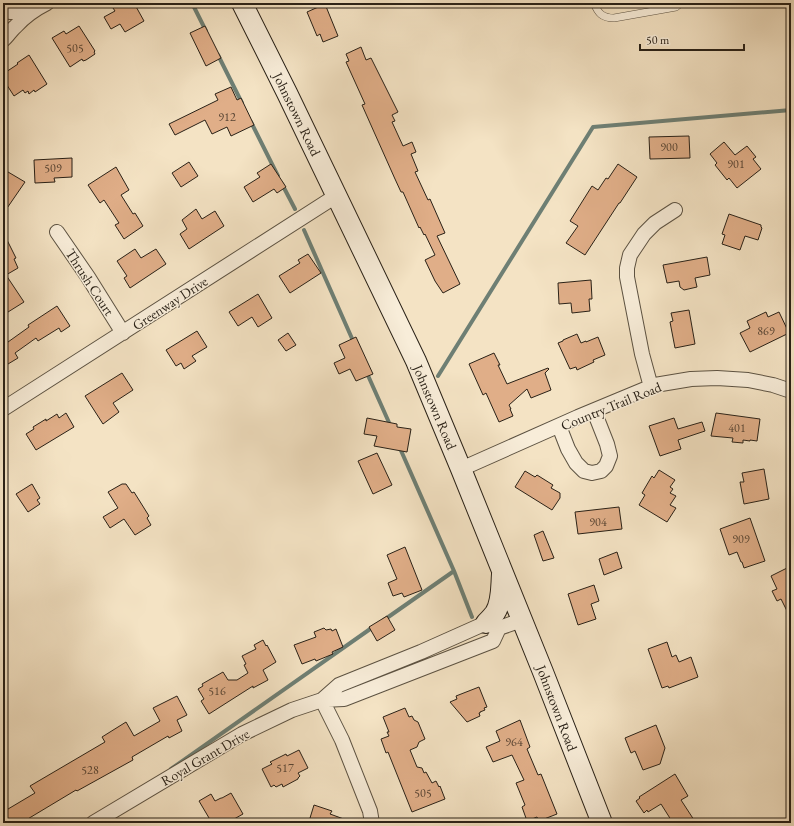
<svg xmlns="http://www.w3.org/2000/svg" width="794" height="826" viewBox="0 0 794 826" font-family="'EB Garamond',serif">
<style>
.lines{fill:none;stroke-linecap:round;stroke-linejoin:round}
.stream{stroke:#6e7f74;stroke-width:4}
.building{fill:#e0ae88;stroke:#292117}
.lane-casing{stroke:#5c5242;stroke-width:8}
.street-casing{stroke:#5c5242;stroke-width:16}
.secondary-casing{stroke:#292117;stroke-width:22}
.lane{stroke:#f8edd9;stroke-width:7}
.street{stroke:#f8edd9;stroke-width:14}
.secondary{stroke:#f8edd9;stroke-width:20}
.labels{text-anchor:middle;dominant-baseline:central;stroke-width:3;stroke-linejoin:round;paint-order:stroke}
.number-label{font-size:12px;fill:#574433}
.street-label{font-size:14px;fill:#292117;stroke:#f8edd9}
</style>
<rect width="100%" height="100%" fill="#f4e3c4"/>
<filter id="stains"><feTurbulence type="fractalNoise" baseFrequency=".005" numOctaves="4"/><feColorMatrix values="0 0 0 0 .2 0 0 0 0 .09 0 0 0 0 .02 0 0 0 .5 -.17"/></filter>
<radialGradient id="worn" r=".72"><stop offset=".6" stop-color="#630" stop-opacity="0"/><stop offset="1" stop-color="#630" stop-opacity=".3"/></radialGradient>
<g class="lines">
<path class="stream" d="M192,3L206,31
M218,55L242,103
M251,122L278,176
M282,184L295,209
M304,230L354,343
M366,371L391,427
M438,376L593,127L791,110
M399,446L454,571L472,617
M384,620L454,571
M171,769L373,627"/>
</g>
<path class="building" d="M121,3H134L144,21L125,32L120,24L111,29L104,17L115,11L113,8Z
M325,4L338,36L323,42L320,34L317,36L307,12Z
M79,26L95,51L94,52L95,54L86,60L83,61L82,59L70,67L52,38L64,31L66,34Z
M205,26L221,58L206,66L190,33Z
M361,47L366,60L371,58L398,112L392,115L395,121L392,122L403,146L412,142L416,152L411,154L418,171L415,172L428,200L430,199L445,233L437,236L460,284L443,293L435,281L425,260L435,255L425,234L424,235L420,227L419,228L403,192H401L395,179L362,105L365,104L346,62L349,61L346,54Z
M29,55L47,84L35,92L34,90L29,94L28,91L25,93L23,90L14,96L3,79V74L18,64L17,63Z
M231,87L237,100L241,98L254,125L231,136L227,127L212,134L205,120L175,135L169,124L218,100L215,94Z
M689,136L690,158L650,159L649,137Z
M724,142L735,155L747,146L756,157L753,159L761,169L737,188L729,178L727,180L715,165L717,163L710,154Z
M72,158V177L54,178L55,182L35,183L34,160Z
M189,162L198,176L181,187L172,173Z
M271,164L286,187L277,193L274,189L253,202L244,187L260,177L257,173Z
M618,164L637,177L620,203H619L585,255L566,243L578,226L570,221L592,186L598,190L606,178L608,179Z
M116,167L129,190L121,195L133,214L135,213L143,226L124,239L115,225L119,223L104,200L100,203L88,185Z
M3,169L25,182L3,214Z
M196,209L202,219L215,211L224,226L189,249L180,234L187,229L182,220Z
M729,214L761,225V227L762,228L758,240L745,236L740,250L722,244L725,235L722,234Z
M3,232L16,258L14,259L18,268L6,275L24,302L8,312L3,305Z
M135,249L141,258L156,249L166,264L130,288L124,278L127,276L117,261Z
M308,254L321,273L290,293L279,276L300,263L298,260Z
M707,257L710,275L695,278L697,287L684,290L680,287L679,281L667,283L663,265Z
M591,280L592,299H589L590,311L572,313L571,303L559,304L558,283Z
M258,294L272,318L258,327L252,317L238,326L229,312Z
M57,306L70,326L61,332L59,328L38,341L36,338L15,353L18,358L3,367V333L8,342L29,327L28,325Z
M689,310L695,344L675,348L670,322L673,321L671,313Z
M766,312L768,317L779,312L789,333L750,352L740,333L750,328L747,321Z
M197,331L207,347L192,356L196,361L184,369L181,363L176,366L166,350Z
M288,333L296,345L286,351L278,340Z
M577,334L581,343L586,341V342L598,337L605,355L593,360L594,362L577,370L576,367L570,369L558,343L563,341V340Z
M356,337L373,374L356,381L350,369L339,374L334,363L345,358L339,345Z
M494,353L500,365H498L507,384L548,368L549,369L545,373L551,390L531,398L527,389L509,405L511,409H510L513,416L499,422L486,393L483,395L469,364Z
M122,373L133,390L113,403L119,412L103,424L85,396Z
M66,413L74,427L36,450L26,434L34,429L33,427L46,419V421L57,414L59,418Z
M716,413L760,419L757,441L750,440V441L743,440V443L732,442L733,438L711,436Z
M367,418L397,424V427L411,429L407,452L374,446L377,436L364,434Z
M674,418L678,429L702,422L705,431L678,440L681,449L660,456L649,426Z
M377,453L392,485L373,494L358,461Z
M764,469L769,499L744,504L740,482H744L742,473Z
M659,470L675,480L670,487L673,489L670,493L676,496L670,505L676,508L667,522L639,505L645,495L642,493L652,476L654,478Z
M525,471L535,477L537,475L553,485L551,488L560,493V498L552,510L515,487Z
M32,484L40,498L37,500L40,504L28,512L16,494Z
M122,484H126L132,493L134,492L149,516L147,518L151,525L135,535L124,519L110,528L103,517L118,508L108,492Z
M619,507L622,529L578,534L575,512Z
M750,518L765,561L744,568L742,562H741L737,552L729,555L720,529Z
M543,531L554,558L543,561L534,535Z
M405,547L422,590L404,597L402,593L393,596L388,583L397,579L387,555Z
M617,552L622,568L604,575L599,559Z
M791,566V619L781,599L777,601L772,591L777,589L771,576Z
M594,585L599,601L591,604L596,619L578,625L568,594Z
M387,616L395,630L377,641L369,627Z
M324,628L326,630L331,629L332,631L336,629L343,647L332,652L333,654L316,661L315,659L302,664L294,645L316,637L314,632Z
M263,640L266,646L267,645L276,662L263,670L268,680L253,688V686L209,714L201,701L204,699L198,689L203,686L202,684L223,672L228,680H237L248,673L244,665L246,664L242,656L256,649L254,645Z
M667,642L672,657L676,655L679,662L691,657L698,677L669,688L668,686L662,688L648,649Z
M479,687L487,707L484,708L485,710L480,712V713H479L480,716L467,722L450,702L457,699L456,696Z
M177,696L187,715L177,720L182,731L169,738L168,736L132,757L133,760L77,791L76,790L21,823H3V812L35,793L30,786L105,742L102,737L126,722L134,736L160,721L153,708Z
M405,708L409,717L412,716L414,720L418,722L425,739L419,742L417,747L410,750L417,767L422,768L424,773L426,772L432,783L436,781L439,787L440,786L445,799L412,812L388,752L386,753L381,739L389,736L387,732H389L383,717Z
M520,720L530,747L527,749L538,775L541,774L557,814L539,821L537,817L527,821L522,807L525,805L516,783L524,780L512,755L493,762L486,747L500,741L496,731Z
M656,725L665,748L660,764L643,770L635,751L631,753L625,738Z
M299,750L308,768L298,773L300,776L298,778V779L283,787L282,784L276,787L274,785L271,787L262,769L272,764L270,762L286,754L287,756Z
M675,774L688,796L681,800L696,823H673L661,804L648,812L647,810L644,813L636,801L640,798L639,797Z
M231,793L243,814L227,823H212L199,801L211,794L215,801L221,798H222Z
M314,805L332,811L330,814L352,822V823H315L316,820L310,818Z"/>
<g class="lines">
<defs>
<path id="lane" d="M594,3C598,13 602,18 614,18L676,7L681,3"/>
<path id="street" d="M3,11L11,12L34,10
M3,40C8,36 11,30 16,26C25,16 35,9 47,3
M57,232L88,277L123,333
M651,387L642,354L627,277V268L630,255L644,234L655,223L675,210
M3,409C114,338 225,267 336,196
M559,426L568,449L576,463L584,471L592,473L601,471L606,466L610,456L607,444L594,411
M461,469L578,417L655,385L691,379L717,378L748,380L773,385L791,391
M322,700L339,685L421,652L486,623L499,628L522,620
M322,700L342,740L370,811L372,823
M93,823L242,734L292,710L322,700L344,699L493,641L499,628"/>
<path id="secondary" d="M242,3L287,93L416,361L461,469L543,672L602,823
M486,623C489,620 492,617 495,613C502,602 501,587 502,574"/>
</defs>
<use href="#lane" class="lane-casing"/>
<use href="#street" class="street-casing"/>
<use href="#secondary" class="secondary-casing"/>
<use href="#lane" class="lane"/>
<use href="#street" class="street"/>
<use href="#secondary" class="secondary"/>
</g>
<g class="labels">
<g class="number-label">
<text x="75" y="48">505</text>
<text x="227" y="117">912</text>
<text x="669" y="147">900</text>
<text x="736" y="164">901</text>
<text x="53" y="168">509</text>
<text x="766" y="331">869</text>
<text x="737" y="428">401</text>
<text x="598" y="522">904</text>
<text x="741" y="539">909</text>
<text x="217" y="691">516</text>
<text x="514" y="742">964</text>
<text x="285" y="768">517</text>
<text x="90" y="770">528</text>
<text x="423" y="793">505</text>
</g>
<g class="street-label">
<text transform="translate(297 114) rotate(64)">Johnstown Road</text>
<text transform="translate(90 282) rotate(57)">Thrush Court</text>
<text transform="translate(170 303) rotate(-33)">Greenway Drive</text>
<text transform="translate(611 406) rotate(-22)">Country Trail Road</text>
<text transform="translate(435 407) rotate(67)">Johnstown Road</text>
<text transform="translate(557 708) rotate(69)">Johnstown Road</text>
<text transform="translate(205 757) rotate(-30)">Royal Grant Drive</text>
</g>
</g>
<rect width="794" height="826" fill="none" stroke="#f4e3c4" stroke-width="16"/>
<rect x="4" y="4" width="786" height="818" fill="none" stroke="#292117" stroke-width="2"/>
<rect x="8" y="8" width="778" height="810" fill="none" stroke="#292117"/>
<path d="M640 44v6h104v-6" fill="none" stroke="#292117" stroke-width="2"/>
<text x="646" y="44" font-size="12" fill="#292117" stroke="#f8edd9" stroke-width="3" paint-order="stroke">50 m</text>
<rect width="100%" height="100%" filter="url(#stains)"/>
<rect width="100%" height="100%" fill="url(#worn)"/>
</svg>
